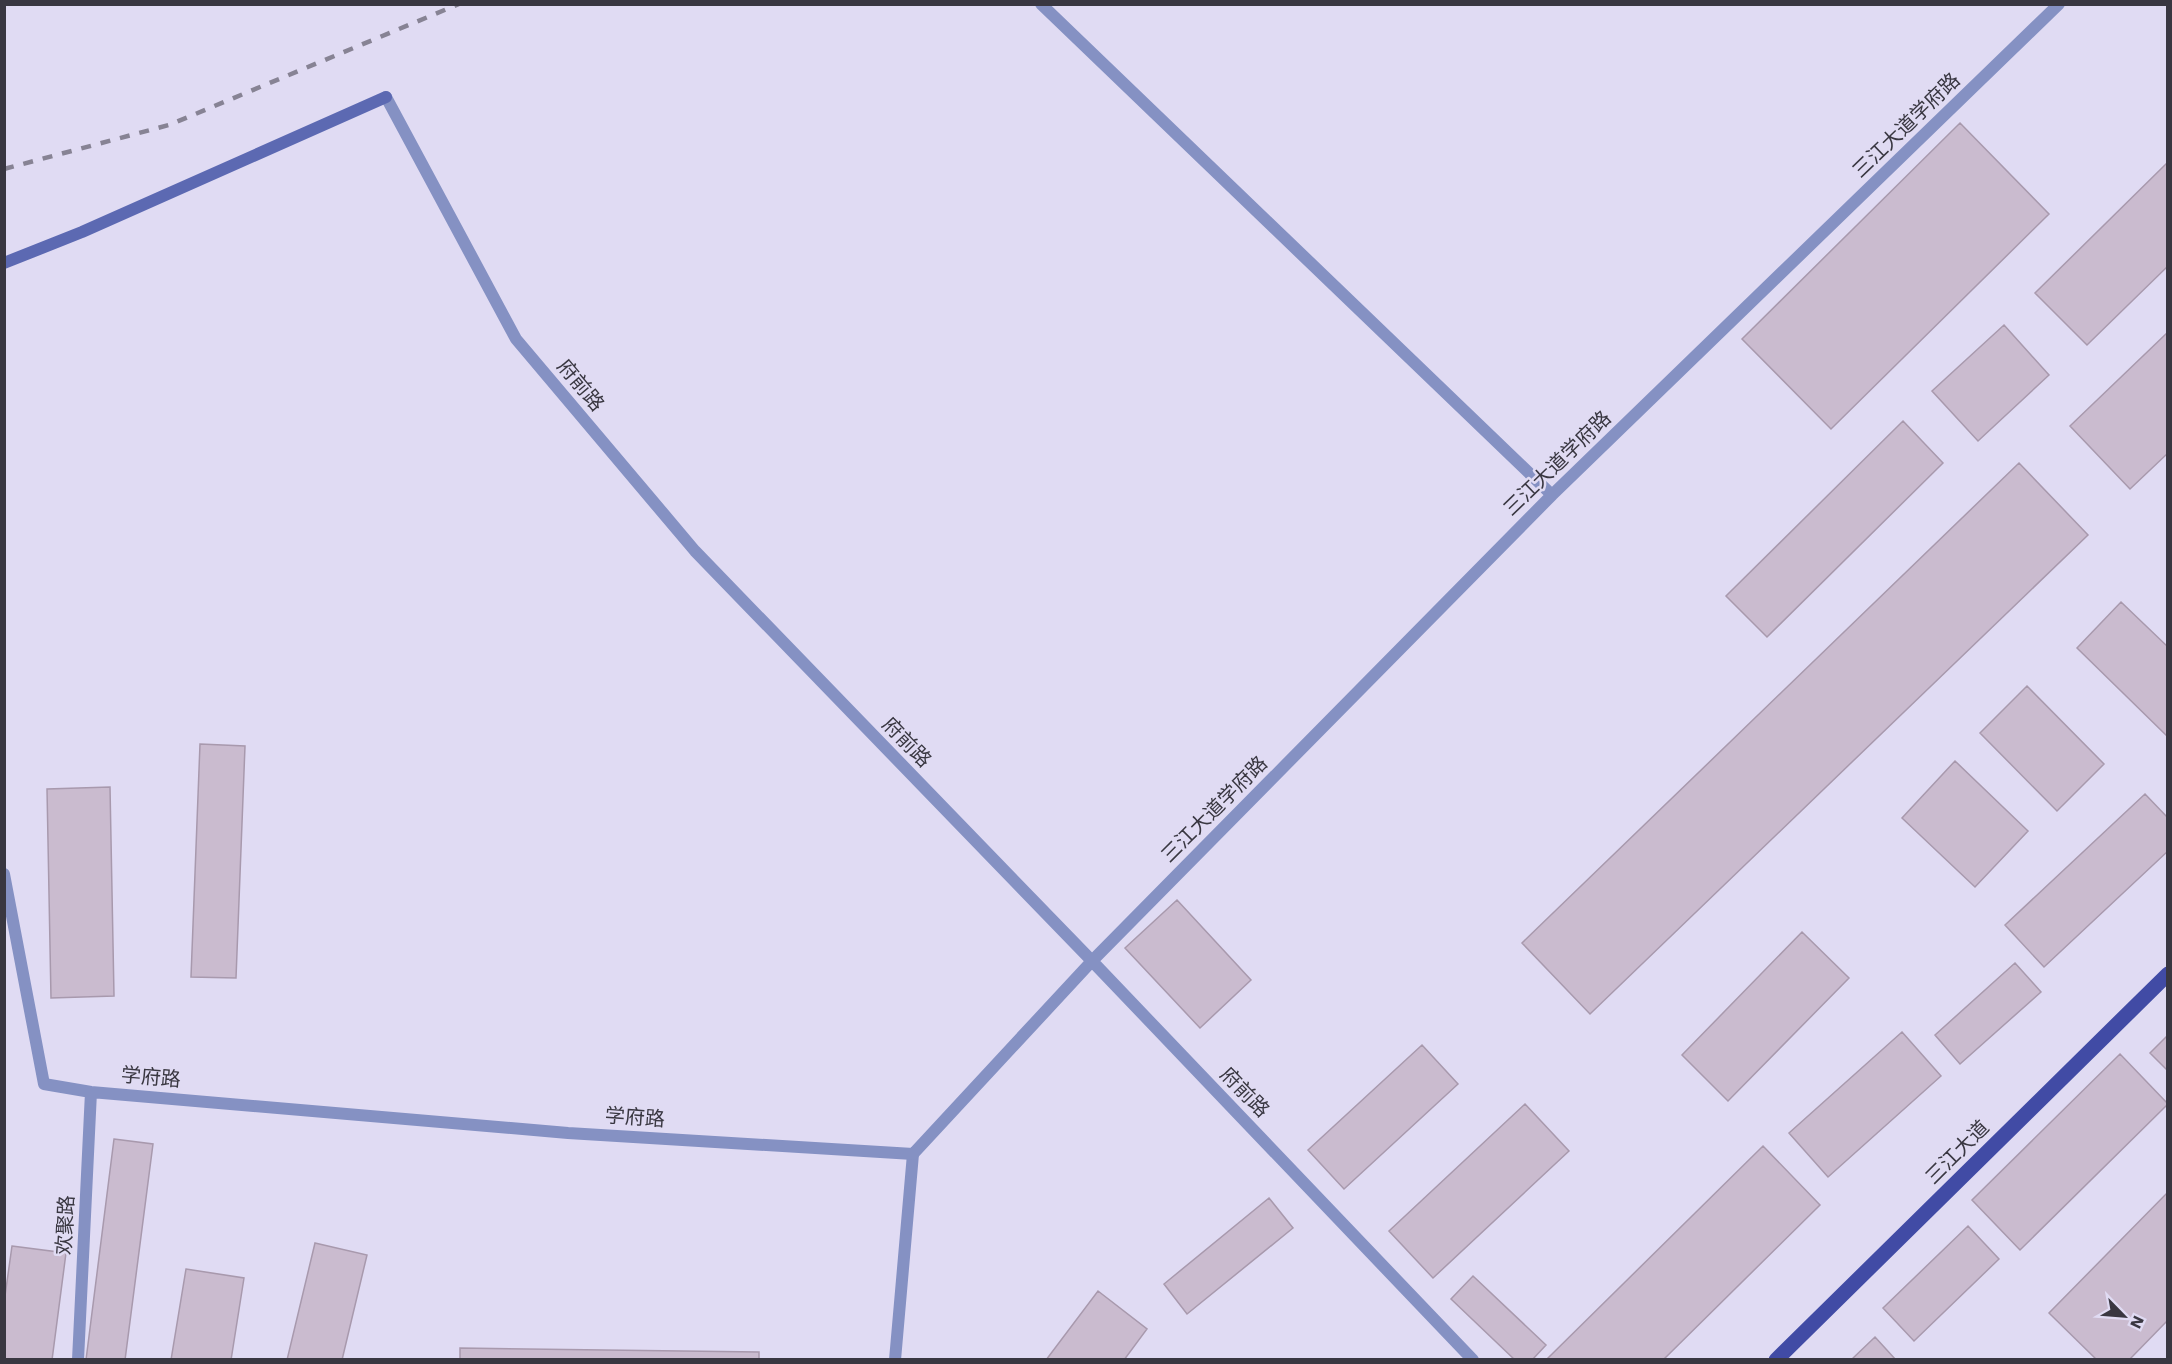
<svg xmlns="http://www.w3.org/2000/svg" width="2172" height="1364" viewBox="0 0 2172 1364" font-family="'Work Sans','Noto Sans SC',sans-serif">
<style>
.building{fill:#cabbcf;stroke:#a899ad;stroke-width:1.5}
.lines{fill:none;stroke-linecap:round;stroke-linejoin:round}
.lane{stroke:#8591c3;stroke-width:12}
.street{stroke:#8591c3;stroke-width:12}
.secondary{stroke:#5c69b2;stroke-width:12}
.primary{stroke:#414ba5;stroke-width:15}
.rail{stroke:#878394;stroke-width:4.5;stroke-dasharray:10 10;stroke-linecap:butt}
.labels{text-anchor:middle;dominant-baseline:central;stroke-width:5;stroke-linejoin:round;paint-order:stroke}
.street-label{font-size:20px;fill:#393741;stroke:#e0dbf3}
</style>
<rect width="100%" height="100%" fill="#e0dbf3"/>
<path class="building" d="M1960,123L2049,214L1831,429L1742,339Z
M2168,162V266L2087,345L2035,293Z
M2004,325L2049,375L1978,441L1932,391Z
M2168,332V453L2130,489L2070,426Z
M1903,421L1943,463L1767,637L1726,596Z
M2019,463L2088,535L1590,1014L1522,943Z
M2121,602L2168,647V737L2077,648Z
M2027,686L2104,764L2057,811L1980,733Z
M200,744L245,746L236,978L191,977Z
M1955,761L2028,831L1975,887L1902,818Z
M110,787L114,996L51,998L47,789Z
M2145,794L2168,818V851L2044,967L2005,925Z
M1177,900L1251,980L1200,1028L1125,948Z
M1802,932L1849,978L1728,1101L1682,1055Z
M2015,963L2041,992L1960,1064L1935,1035Z
M1902,1032L1941,1076L1828,1177L1789,1133Z
M2168,1035V1071L2150,1053Z
M1422,1045L1458,1084L1344,1189L1308,1150Z
M2120,1054L2168,1104L2020,1250L1972,1200Z
M1525,1104L1569,1151L1433,1278L1389,1231Z
M114,1139L153,1144L125,1360H86Z
M1763,1146L1820,1205L1663,1360H1546Z
M2168,1192V1320L2129,1360H2097L2049,1313Z
M1269,1198L1293,1228L1187,1314L1164,1284Z
M1968,1226L1999,1259L1914,1341L1883,1308Z
M315,1243L367,1255L342,1360H287Z
M12,1246L66,1253L52,1360H4V1303Z
M186,1269L244,1278L231,1360H171Z
M1473,1276L1546,1345L1532,1360H1515L1451,1299Z
M1098,1291L1147,1329L1124,1360H1046Z
M1875,1337L1896,1360H1851Z
M460,1348L759,1352V1360H460Z"/>
<g class="lines">
<path class="lane" d="M895,1360L913,1154"/>
<path class="street" d="M1041,4L1552,495
M386,97L516,339L695,551L1092,961L1473,1360
M4,874L44,1084L91,1092L568,1133L913,1154L1092,961L1552,495L2059,4
M78,1360L91,1092"/>
<path class="secondary" d="M4,263L82,232L386,97"/>
<path class="primary" d="M1776,1360L2168,974"/>
<path class="rail" d="M4,169L169,125L459,4"/>
</g>
<g class="labels">
<g class="street-label">
<text transform="translate(1906 125) rotate(-44)">三江大道学府路</text>
<text transform="translate(581 385) rotate(50)">府前路</text>
<text transform="translate(1557 463) rotate(-44)">三江大道学府路</text>
<text transform="translate(907 742) rotate(46)">府前路</text>
<text transform="translate(1214 809) rotate(-45)">三江大道学府路</text>
<text transform="translate(151 1077) rotate(5)">学府路</text>
<text transform="translate(1245 1092) rotate(46)">府前路</text>
<text transform="translate(635 1117) rotate(4)">学府路</text>
<text transform="translate(1957 1152) rotate(-45)">三江大道</text>
<text transform="translate(65 1225) rotate(-87)">欢聚路</text>
</g>
</g>
<rect width="2172" height="1364" fill="none" stroke="#393741" stroke-width="12"/>
<g transform="translate(2124 1316) rotate(115)" stroke="#e0dbf3" stroke-width="4.5" paint-order="stroke">
<path d="M0-4.5L10 22L0 15L-10 22Z" fill="#393741"/>
<text y="-9" font-size="16" font-weight="bold" text-anchor="middle" fill="#393741">N</text>
</g>
</svg>
